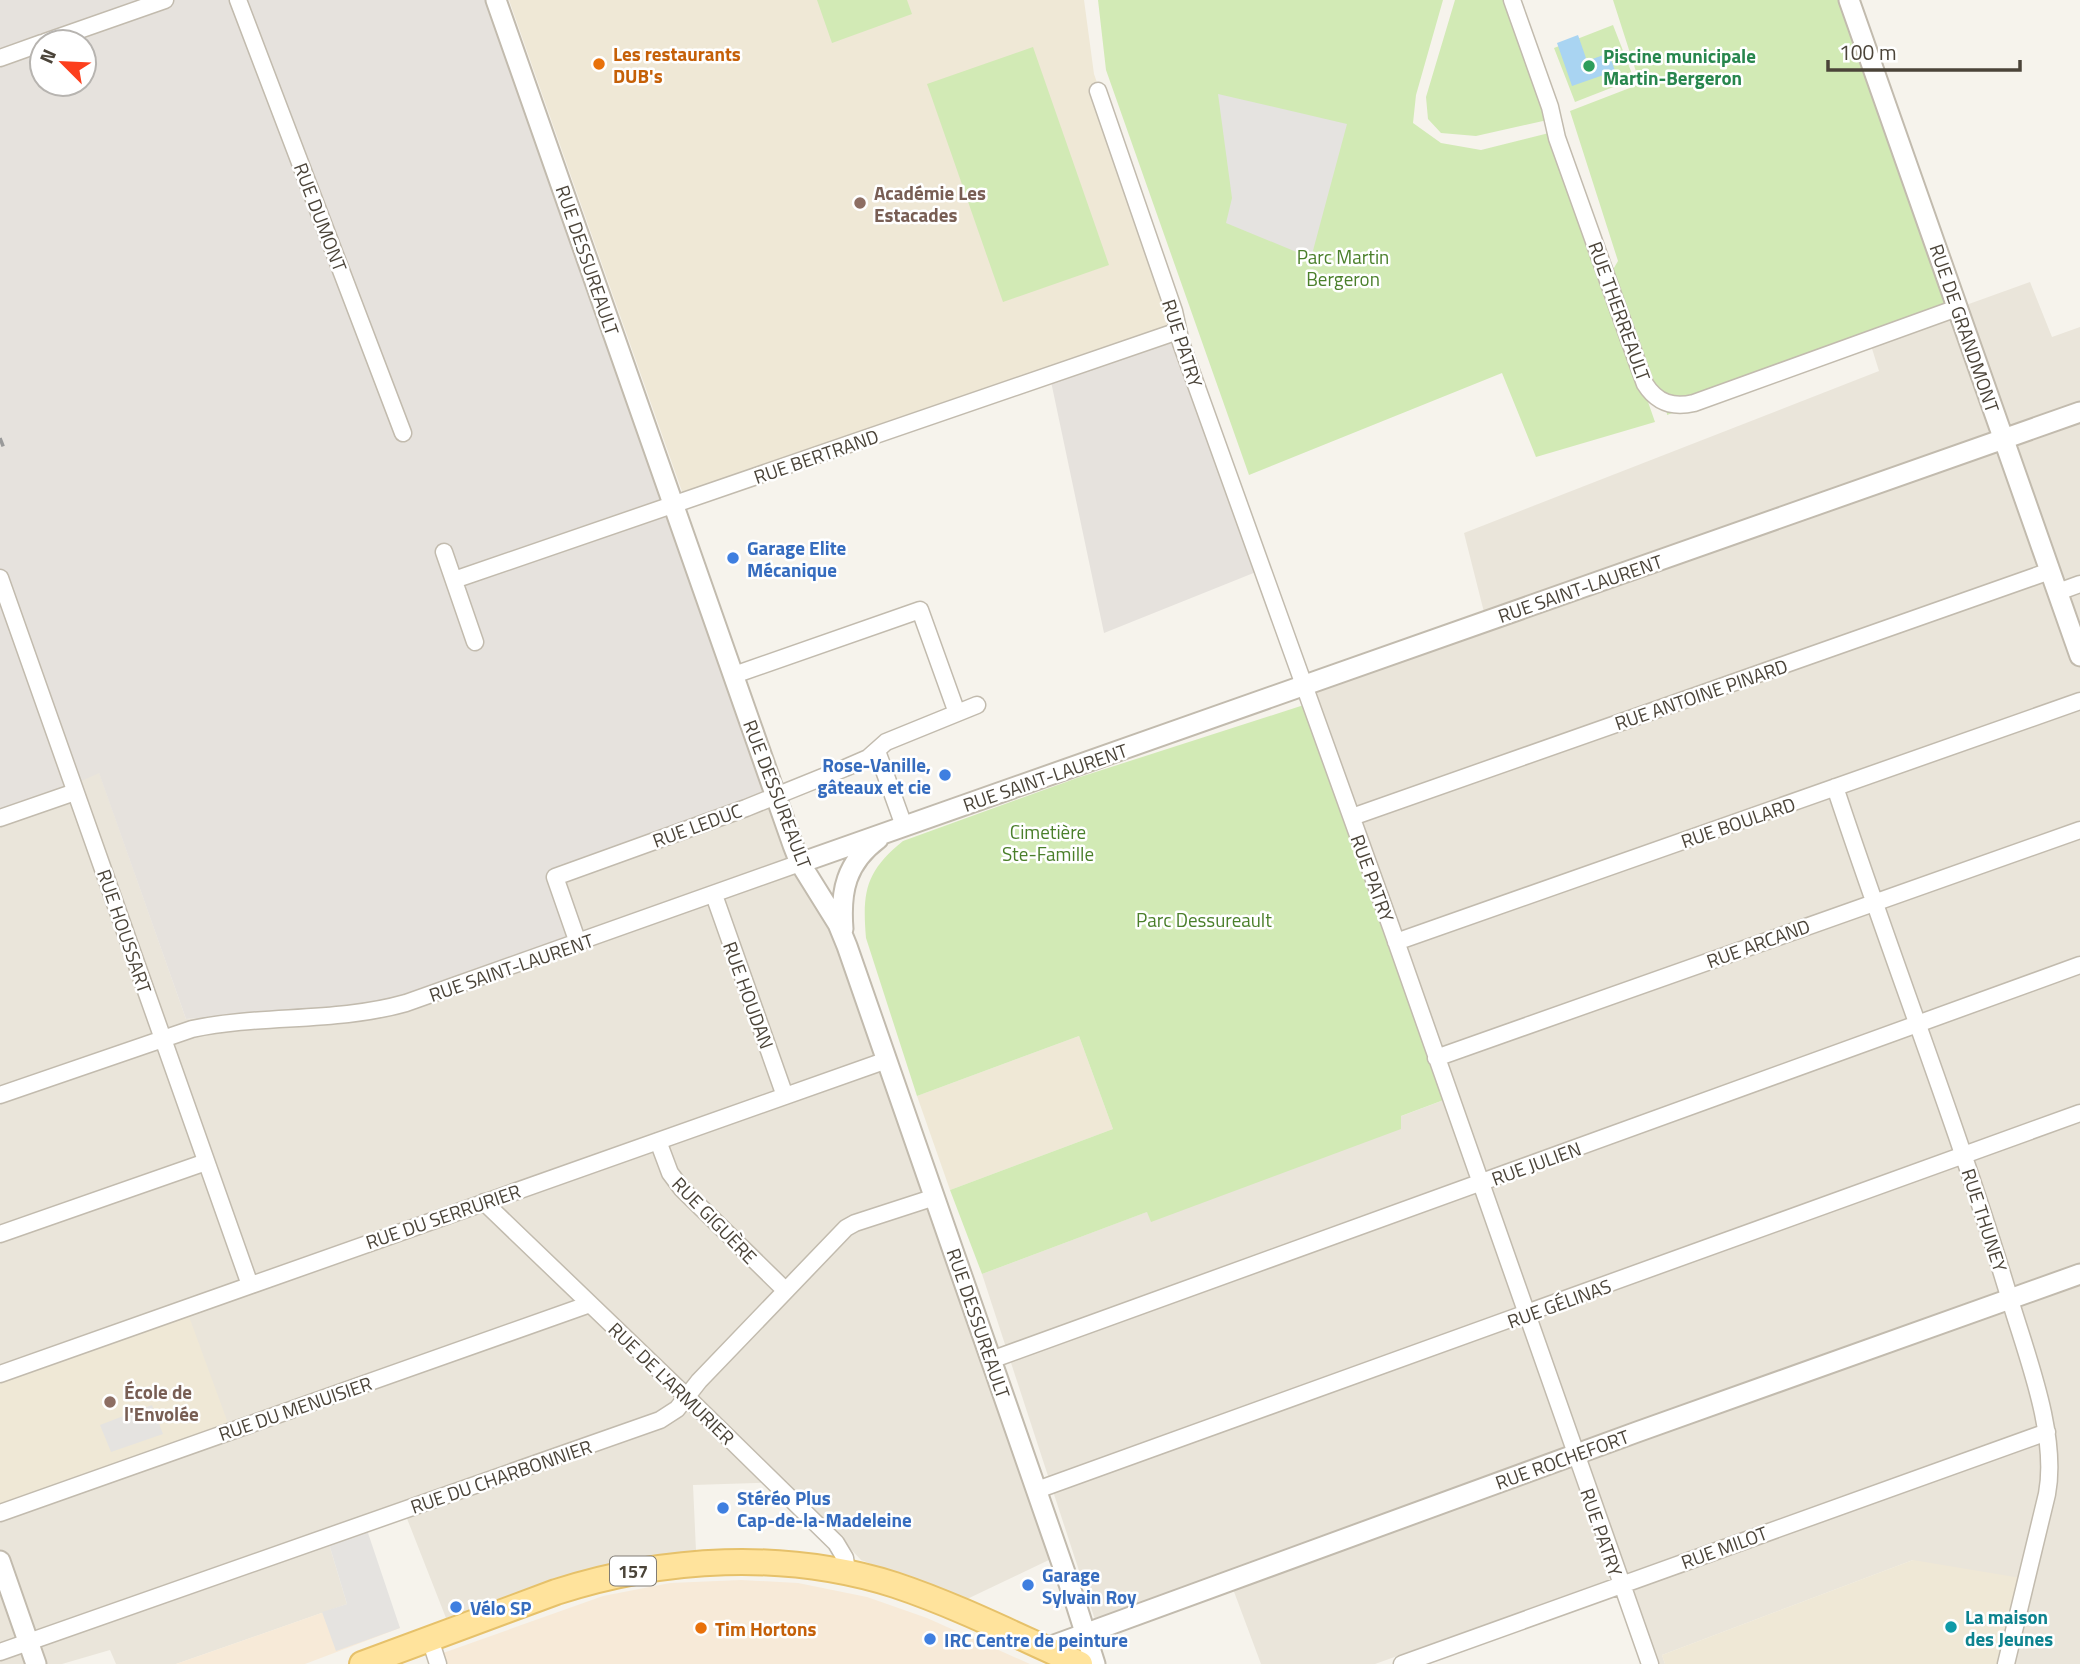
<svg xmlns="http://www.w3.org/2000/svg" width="2080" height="1664" viewBox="0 0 2080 1664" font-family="'Titillium Web',sans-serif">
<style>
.residential{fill:#eae5da}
.commercial{fill:#f7ead8}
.industrial{fill:#e6e2dd;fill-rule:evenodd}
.education{fill:#efe8d6}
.green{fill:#d2eab5}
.parking{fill:#e5e3e0}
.water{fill:#a9d4f2}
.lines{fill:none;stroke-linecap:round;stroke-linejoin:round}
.minor-casing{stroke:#c2bbae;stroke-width:19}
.tertiary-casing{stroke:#c2bbae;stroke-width:23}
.primary-casing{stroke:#e6c16a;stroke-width:28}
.minor{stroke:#fff;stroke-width:16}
.tertiary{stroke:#fff;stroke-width:19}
.primary{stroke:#ffe39c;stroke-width:24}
.rail{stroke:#9a9a9a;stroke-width:3.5;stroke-dasharray:9 9;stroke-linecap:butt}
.food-dot{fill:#e8710a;stroke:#fff;stroke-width:2.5}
.leisure-dot{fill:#2e9e5b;stroke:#fff;stroke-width:2.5}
.education-dot{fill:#8d6e63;stroke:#fff;stroke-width:2.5}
.shop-dot{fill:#3f7fe0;stroke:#fff;stroke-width:2.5}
.culture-dot{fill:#0f9aa8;stroke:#fff;stroke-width:2.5}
.labels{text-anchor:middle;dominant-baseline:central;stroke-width:5;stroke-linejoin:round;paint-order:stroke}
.shield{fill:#fff;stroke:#817c74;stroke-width:2}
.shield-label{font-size:18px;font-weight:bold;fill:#4b4439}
.food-label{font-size:19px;font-weight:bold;fill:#c56008;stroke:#fff;text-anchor:start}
.leisure-label{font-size:19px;font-weight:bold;fill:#27864d;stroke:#fff;text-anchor:start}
.education-label{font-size:19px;font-weight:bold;fill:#785e54;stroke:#fff;text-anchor:start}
.street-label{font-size:19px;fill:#4b4439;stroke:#fff}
.park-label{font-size:19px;fill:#4a7f2a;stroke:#fff}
.shop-label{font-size:19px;font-weight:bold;fill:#366cbe;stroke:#fff;text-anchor:start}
.culture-label{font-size:19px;font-weight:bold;fill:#0d838f;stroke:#fff;text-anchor:start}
</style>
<rect width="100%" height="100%" fill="#f6f3ec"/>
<path class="residential" d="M1825,198L1955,309L2030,282L2052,337L2080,327V1664H2013L1913,1560L1662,1655L1665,1664H1650L1304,686L1488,628L1464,533L1879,371Z
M99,772L186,1019L395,1002L549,875L768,790L840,950L1053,1558L965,1600L861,1560L787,1482L693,1485L696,1551L596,1568L446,1618L406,1516L329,1544L347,1604L176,1664H116L110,1650L62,1664H0V808Z
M1444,1100L1610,1580L1375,1664H1261L1233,1589L1100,1635L982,1274Z"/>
<path class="commercial" d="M379,1574L400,1628L305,1664H176L347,1604Z
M741,1580L798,1583L867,1597L927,1618L1030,1664H447L443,1653L603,1596L670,1583Z"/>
<path class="industrial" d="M0,0H502L780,791L550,875L571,937L395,1002L186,1019L99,773L68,787L0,810ZM42,42H84V84H42Z
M1178,327L1266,568L1104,633L1049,372Z"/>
<path class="education" d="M509,0H1084L1094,74L1185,333L685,500Z
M1079,1036L1113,1129L950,1190L917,1096Z
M187,1311L229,1426L0,1509V1378Z
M1913,1560L2033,1580L2013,1664H1665L1662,1655Z"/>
<path class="green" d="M817,0H907L912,14L832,43Z
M1098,0H1443L1416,95L1413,123L1441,143L1481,150L1561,130L1608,278L1618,261L1570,111L1640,84L1613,0H1849L1953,302L1869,340L1667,415L1666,399L1639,376L1655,422L1536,457L1502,373L1249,475L1106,70Z
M1455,0H1516L1561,117L1476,136L1441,133L1428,119L1426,97Z
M1613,25L1634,79L1575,102L1554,48Z
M1033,47L1109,265L1003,302L927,84Z
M1310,703L1449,1098L1401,1116V1129L1151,1222L1147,1212L982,1274L950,1190L1113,1129L1079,1036L917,1096L866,938C862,891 866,871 903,841L1077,778Z"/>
<path class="parking" d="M1218,94L1347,124L1311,258L1226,223L1232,198Z
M152,1405L163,1434L111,1452L100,1425Z
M367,1530L400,1628L336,1651L322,1612L347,1604L329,1544Z"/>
<path class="water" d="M1578,35L1587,61L1609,53L1615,71L1572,86L1557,43Z"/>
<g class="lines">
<defs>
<path id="minor" d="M238,0L403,433
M1512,0L1550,107L1557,138L1645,384C1657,403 1673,408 1694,403L1957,308
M45,42L165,0
M0,58L42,43
M1098,91L1174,311L1181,343L1391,927L1650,1664
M444,552L475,642
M0,578L250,1285
M454,580L1178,331
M2058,592L2080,584
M734,675L920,610L957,713
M877,751L904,826
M1835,787C1892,960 1959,1129 2011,1303C2028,1359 2058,1436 2047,1494L2006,1664
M1352,817L2050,571
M0,818L75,792
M714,895L785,1096
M1396,942L2080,701
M578,943L555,877L746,808L845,768L868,758L886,742L977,705
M1436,1058L2080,830
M0,1095L192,1029C262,1014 336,1023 406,1003L800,863
M658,1141L670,1173L682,1189L785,1290
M484,1202L687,1397L836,1543L845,1558L847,1572
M0,1234L206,1162
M991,1360L2080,965
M0,1374L887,1060
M1037,1490L2080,1113
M0,1513L590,1304
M430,1639L438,1664
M0,1652L660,1420L677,1409L699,1381L846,1228L855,1223L935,1197
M1402,1664L2047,1432"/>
<path id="tertiary" d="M496,0L793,845L800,863L838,924L847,946L1076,1604L1095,1664
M1849,0L2080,656
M800,863L2080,412
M843,929C840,891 846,863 878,839
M0,1561L36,1664
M1046,1648L1637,1432L2080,1274"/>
<path id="primary" d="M362,1664L556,1592C665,1557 784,1550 895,1585C958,1606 1019,1637 1080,1664"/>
</defs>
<use href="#minor" class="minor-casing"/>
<use href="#tertiary" class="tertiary-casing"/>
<use href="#primary" class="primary-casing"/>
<use href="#minor" class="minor"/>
<use href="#tertiary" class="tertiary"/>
<use href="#primary" class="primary"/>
<path class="rail" d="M0,438L6,454"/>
</g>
<g class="food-dot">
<circle cx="599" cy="64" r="7"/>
<circle cx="701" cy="1628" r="7"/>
</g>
<circle class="leisure-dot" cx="1589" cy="66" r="7"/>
<g class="education-dot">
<circle cx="860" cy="203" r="7"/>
<circle cx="110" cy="1402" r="7"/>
</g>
<g class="shop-dot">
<circle cx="733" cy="558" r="7"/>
<circle cx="945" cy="775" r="7"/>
<circle cx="723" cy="1508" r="7"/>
<circle cx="1028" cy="1585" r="7"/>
<circle cx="456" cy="1607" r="7"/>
<circle cx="930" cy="1639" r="7"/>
</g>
<circle class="culture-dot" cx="1951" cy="1627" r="7"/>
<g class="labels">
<rect class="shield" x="610" y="1556.5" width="46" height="29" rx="5"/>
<g class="shield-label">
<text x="633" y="1571">157</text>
</g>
<g class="food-label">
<text x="613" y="53">Les restaurants<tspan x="613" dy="22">DUB's</tspan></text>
<text x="715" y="1628">Tim Hortons</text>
</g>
<g class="leisure-label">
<text x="1603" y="55">Piscine municipale<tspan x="1603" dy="22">Martin-Bergeron</tspan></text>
</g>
<g class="education-label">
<text x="874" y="192">Académie Les<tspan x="874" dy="22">Estacades</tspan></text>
<text x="124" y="1391">École de<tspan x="124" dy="22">l'Envolée</tspan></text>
</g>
<g class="street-label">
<text transform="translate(321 217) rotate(69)">RUE DUMONT</text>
<text transform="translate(588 260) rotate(71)">RUE DESSUREAULT</text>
<text transform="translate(1620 311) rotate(70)">RUE THERREAULT</text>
<text transform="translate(1965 328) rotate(71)">RUE DE GRANDMONT</text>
<text transform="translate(1183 343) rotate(72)">RUE PATRY</text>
<text transform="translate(816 456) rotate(-19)">RUE BERTRAND</text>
<text transform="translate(1580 588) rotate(-19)">RUE SAINT-LAURENT</text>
<text transform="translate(1701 694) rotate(-19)">RUE ANTOINE PINARD</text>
<text transform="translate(1045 777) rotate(-19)">RUE SAINT-LAURENT</text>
<text transform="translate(778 794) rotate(69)">RUE DESSUREAULT</text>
<text transform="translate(1738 822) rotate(-19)">RUE BOULARD</text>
<text transform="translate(697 825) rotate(-20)">RUE LEDUC</text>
<text transform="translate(1373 878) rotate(70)">RUE PATRY</text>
<text transform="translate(125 931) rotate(71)">RUE HOUSSART</text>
<text transform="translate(1758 943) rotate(-20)">RUE ARCAND</text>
<text transform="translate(511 967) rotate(-19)">RUE SAINT-LAURENT</text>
<text transform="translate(749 995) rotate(70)">RUE HOUDAN</text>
<text transform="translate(1536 1163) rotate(-20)">RUE JULIEN</text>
<text transform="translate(443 1216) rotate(-19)">RUE DU SERRURIER</text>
<text transform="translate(715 1220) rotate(46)">RUE GIGUÈRE</text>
<text transform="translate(1985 1220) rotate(72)">RUE THUNEY</text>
<text transform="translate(1559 1303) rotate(-20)">RUE GÉLINAS</text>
<text transform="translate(979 1323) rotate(71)">RUE DESSUREAULT</text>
<text transform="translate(672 1383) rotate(44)">RUE DE L'ARMURIER</text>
<text transform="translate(295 1408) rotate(-19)">RUE DU MENUISIER</text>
<text transform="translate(1562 1459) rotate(-20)">RUE ROCHEFORT</text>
<text transform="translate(501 1476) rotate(-19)">RUE DU CHARBONNIER</text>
<text transform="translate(1602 1532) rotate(71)">RUE PATRY</text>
<text transform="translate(1724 1547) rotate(-20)">RUE MILOT</text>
</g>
<g class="park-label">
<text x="1343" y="256">Parc Martin<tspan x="1343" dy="22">Bergeron</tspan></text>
<text x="1048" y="831">Cimetière<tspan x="1048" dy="22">Ste-Famille</tspan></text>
<text x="1204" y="919">Parc Dessureault</text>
</g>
<g class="shop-label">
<text x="747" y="547">Garage Elite<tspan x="747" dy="22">Mécanique</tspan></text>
<text x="931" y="764" text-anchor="end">Rose-Vanille,<tspan x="931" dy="22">gâteaux et cie</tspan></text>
<text x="737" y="1497">Stéréo Plus<tspan x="737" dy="22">Cap-de-la-Madeleine</tspan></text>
<text x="1042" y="1574">Garage<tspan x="1042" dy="22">Sylvain Roy</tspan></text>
<text x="470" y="1607">Vélo SP</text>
<text x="944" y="1639">IRC Centre de peinture</text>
</g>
<g class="culture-label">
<text x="1965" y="1616">La maison<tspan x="1965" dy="22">des Jeunes</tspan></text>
</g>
</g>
<g transform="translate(63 63) rotate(294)"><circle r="33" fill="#ffffff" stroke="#b7b4b0" stroke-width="2"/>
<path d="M0-5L12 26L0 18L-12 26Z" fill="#fc3f1d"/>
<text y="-10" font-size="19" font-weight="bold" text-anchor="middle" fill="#4b4439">N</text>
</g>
<path d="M1828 60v10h192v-10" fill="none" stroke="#4b4439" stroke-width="3.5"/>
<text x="1839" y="60" font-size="21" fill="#4b4439" stroke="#ffffff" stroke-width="5" paint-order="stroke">100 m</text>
</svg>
